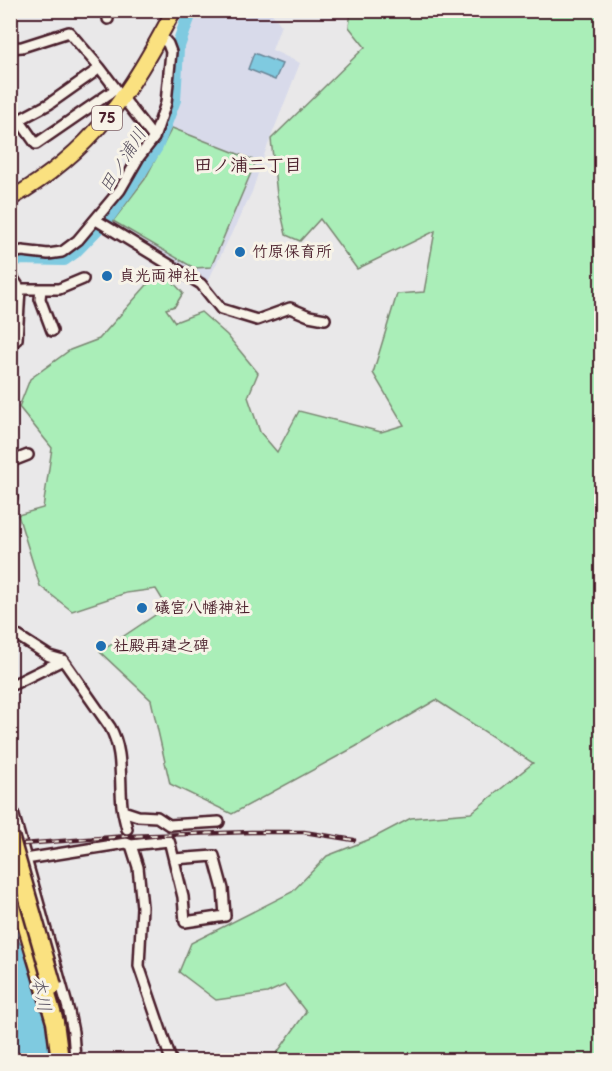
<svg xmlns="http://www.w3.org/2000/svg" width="612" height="1071" viewBox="0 0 612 1071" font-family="'Balsamiq Sans','Klee One',sans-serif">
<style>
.built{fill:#d8daea}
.green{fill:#aaeeb8;stroke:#7a8672;stroke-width:1.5}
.water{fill:#7fcae0;stroke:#6a8698;stroke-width:1.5}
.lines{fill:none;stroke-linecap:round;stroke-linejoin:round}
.river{stroke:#7fcae0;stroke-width:14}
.street-casing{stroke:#4a1f2b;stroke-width:14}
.primary-casing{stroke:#4a1f2b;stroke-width:18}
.highway-casing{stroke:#4a1f2b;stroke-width:21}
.street{stroke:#f7f3e8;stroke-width:9}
.primary{stroke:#fae180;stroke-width:14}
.highway{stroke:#fae180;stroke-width:16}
.rail-casing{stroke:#4a1f2b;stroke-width:4.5}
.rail{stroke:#f7f3e8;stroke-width:2;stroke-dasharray:7;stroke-linecap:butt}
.highway-bridge-casing{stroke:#4a1f2b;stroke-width:21;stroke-linecap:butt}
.highway-bridge{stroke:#fae180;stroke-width:16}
.poi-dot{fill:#1f6fb2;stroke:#f7f3e8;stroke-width:2}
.labels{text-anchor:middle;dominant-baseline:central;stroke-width:6;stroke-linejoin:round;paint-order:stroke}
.shield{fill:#f7f3e8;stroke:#7e5f64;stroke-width:1.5}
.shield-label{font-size:15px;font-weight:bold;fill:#4a1f2b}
.poi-label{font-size:16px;font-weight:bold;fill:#4a1f2b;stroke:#f7f3e8;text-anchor:start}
.water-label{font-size:18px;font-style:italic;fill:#5a5261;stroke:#f7f3e8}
.neighbourhood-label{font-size:18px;font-weight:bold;fill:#4a1f2b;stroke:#f7f3e8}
</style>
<rect width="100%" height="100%" fill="#e9e8e9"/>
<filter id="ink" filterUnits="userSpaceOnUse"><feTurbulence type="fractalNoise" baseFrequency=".0167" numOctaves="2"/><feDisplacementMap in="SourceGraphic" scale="12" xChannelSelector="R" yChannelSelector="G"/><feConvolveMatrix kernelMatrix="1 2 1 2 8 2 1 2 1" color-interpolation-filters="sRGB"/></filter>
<g filter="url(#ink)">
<path class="built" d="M193,11H270L281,25L272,50L300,63L264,155L252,192L206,285L107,222L144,172L163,139L177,98L182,44Z"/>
<path class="green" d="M351,11H601V1060H272L306,1012L285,985L267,993L216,1000L179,972L191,943L292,892L327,856L373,838L411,818L471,813L533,763L436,700L355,747L232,814L170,784L151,700L100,652L167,607L156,589L126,593L72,611L40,586L18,515L43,508L52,448L19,407L30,379L70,350L99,339L161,269L183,293L175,306L166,309L175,322L201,312L227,335L258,373L248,397L260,432L277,452L299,411L381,432L404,425L373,373L397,294L424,292L435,231L357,269L320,219L300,241L286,235L277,195L271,139L365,47L349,27Z
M172,128L256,161L211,267L194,268L113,221L145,179Z"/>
<path class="water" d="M254,53L282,64L275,80L248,69Z
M10,820L42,930L17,938L20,944L45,936L71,1041L73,1060H11Z"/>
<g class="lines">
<path class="river" d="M10,260L17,258L64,259L74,252L107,218L136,178L156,147L174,100L177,49L191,10"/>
<defs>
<path id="street" d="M108,10V19
M10,48L22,47L69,32L100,68L49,104L19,120L36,144L116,89L154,138
M100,68L116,89
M96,220L201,284L221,309L257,320L290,308L309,316L325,319
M10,254L22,251L48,254L62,252L78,240L120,190L139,157L154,138L166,103L171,52L168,44L161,36
M10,274L20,289H59L83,279
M41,289L40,299L52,331
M10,345L17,339L20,289
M10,462L28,455
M10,497H12
M10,631L49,656L63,660L110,727C124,752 119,778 122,806C123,814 125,821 127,829
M10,686L63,660
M10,802L69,1012L73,1032L75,1058L63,1060
M123,811L138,816L157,817L169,825L219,822
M131,845L169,841L170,844L183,897L185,922L225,916L223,889L214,856L174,859
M13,861L126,843L131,845L138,867L142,907L139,966L171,1060"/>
<path id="primary" d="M10,199C94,151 130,93 174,10"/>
<path id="highway" d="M10,870L55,1022L60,1060"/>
</defs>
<use href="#street" class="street-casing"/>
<use href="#primary" class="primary-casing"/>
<use href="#highway" class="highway-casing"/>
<use href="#street" class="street"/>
<use href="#primary" class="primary"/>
<use href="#highway" class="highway"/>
<defs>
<path id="rail" d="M10,845L127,836L251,832H304L354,840"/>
</defs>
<use href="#rail" class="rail-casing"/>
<use href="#rail" class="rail"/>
<defs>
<path id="highway-bridge" d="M10,836L53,986"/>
</defs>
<use href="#highway-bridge" class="highway-bridge-casing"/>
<use href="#highway-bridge" class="highway-bridge"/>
</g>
</g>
<g class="poi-dot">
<circle cx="240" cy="252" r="6"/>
<circle cx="107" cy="276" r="6"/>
<circle cx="142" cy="608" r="6"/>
<circle cx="101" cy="646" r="6"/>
</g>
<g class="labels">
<rect class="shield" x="92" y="106" width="30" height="24" rx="4.5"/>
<g class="shield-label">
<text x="107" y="118">75</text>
</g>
<g class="poi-label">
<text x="252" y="252">竹原保育所</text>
<text x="119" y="276">貞光両神社</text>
<text x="154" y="608">礒宮八幡神社</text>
<text x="113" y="646">社殿再建之碑</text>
</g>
<g class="water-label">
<text transform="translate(123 160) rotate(-58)">田ノ浦川</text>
<text transform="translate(41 994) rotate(78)">本川</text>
</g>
<g class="neighbourhood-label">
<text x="248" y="165">田ノ浦二丁目</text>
</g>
</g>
<rect width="612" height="1071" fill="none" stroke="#f7f3e8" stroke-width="36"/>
<rect x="18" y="18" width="576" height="1035" fill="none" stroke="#4a1f2b" stroke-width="2" filter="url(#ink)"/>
</svg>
